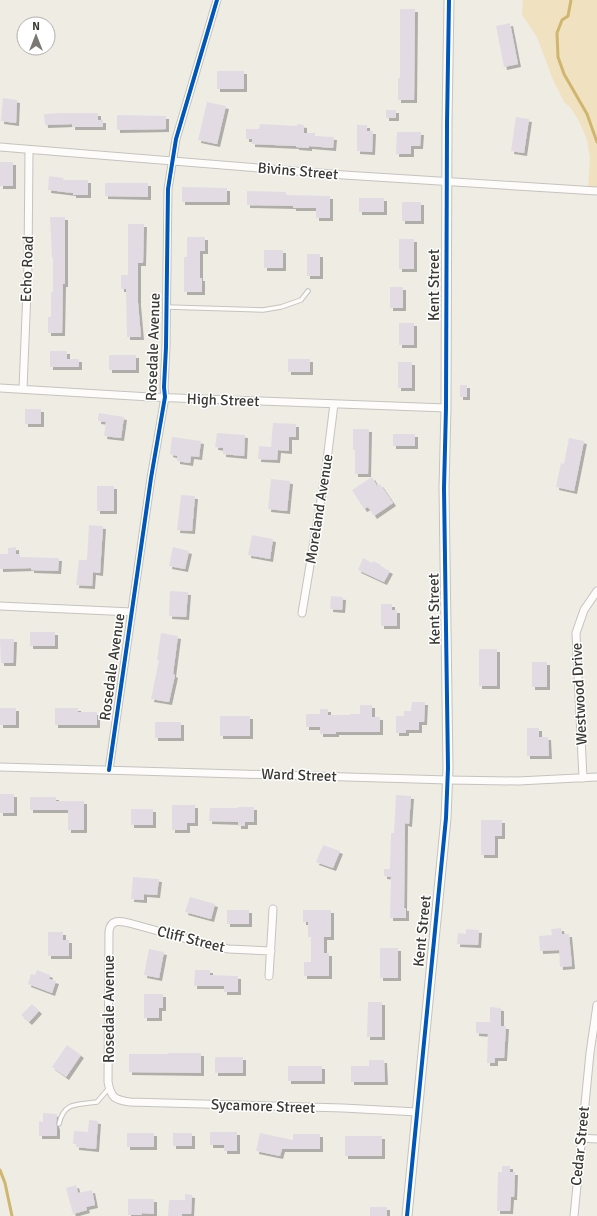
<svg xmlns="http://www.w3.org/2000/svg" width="597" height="1216" viewBox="0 0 597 1216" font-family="Signika,sans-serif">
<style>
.green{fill:#f0e2c0}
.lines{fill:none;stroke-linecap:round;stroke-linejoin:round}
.stream{stroke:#d0b56f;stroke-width:3}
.building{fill:#e3dbe4;filter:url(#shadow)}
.service-casing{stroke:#c5c3bd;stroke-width:5.5}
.minor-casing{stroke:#c5c3bd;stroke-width:9}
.tertiary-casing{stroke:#c5c3bd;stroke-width:11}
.service{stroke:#fdfcfb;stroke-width:3.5}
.minor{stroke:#fdfcfb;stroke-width:7}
.tertiary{stroke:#fdfcfb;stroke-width:9}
.cycleway-casing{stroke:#fff;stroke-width:6}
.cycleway{stroke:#0057b8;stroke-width:4}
.labels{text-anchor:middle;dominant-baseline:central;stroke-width:3;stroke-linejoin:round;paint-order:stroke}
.street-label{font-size:15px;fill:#3b3933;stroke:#fff}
</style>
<defs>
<filter id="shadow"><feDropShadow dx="3" dy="3" stdDeviation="0" flood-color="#0004"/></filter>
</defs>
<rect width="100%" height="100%" fill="#efece4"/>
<path class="green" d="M523,0H597V189L588,188L590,158L587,140L580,123L571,108L564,102L553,80L537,37L522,15Z"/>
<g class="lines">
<path class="stream" d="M571,0L568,16L562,20L557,33L558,57L564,74L587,114L597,142
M0,1170L5,1183L12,1216"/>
</g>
<path class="building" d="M400,9H415L414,100H398V78H400Z
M510,23L518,64L504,67L496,26Z
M217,71H244V89H217Z
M3,98L17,100L16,123L1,121Z
M207,102L226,106L217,144L198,140Z
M386,110H396V118H386Z
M62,113H98V120H103V127H72V124L45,125L44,114Z
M117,115L166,116V129L117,130Z
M516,117L529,119L524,153L511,151Z
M260,124L297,126V124L304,125V133H315V136L334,137L333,148L309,146V148L296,147V146L252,144V139H246V129H259Z
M357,125H367V131H373L372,152L357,151Z
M397,132H421L420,146H411V154H396Z
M0,162H13V186H0Z
M49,176L64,178L63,180H88V195H73V193L48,190Z
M105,183H148V197L105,196Z
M182,187L227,188V202H182Z
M247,191L286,192V195L330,196V218H316V208H293V206L247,205Z
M359,198H384V212H359Z
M402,202H421V221H402Z
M50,217H65V284H63L62,333H48V317H51V292H53V258H52Z
M128,224H144L143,263H138V303L141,337H127L126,289H121V275H128Z
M187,237H205V251H200V278H202V292H184V257H187Z
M399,239H414V269H399Z
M264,250H283V268H264Z
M307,254H320V276H307Z
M390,287H403V308H390Z
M399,323H414V345H399Z
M50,351H67V359H79V367H50Z
M109,355H136V370H109Z
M288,359H310V372H288Z
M398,362H412V388H398Z
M460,385H467V397H460Z
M25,409H41V424H25Z
M99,413L124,417L121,438L104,436L106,422L98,421Z
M273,423L296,424V437H289V451L278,450L277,460L258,459L259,446L271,447Z
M353,429H369L368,474H355V450H353Z
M217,433L245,435L244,456L223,454V448L215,447Z
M393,434H415V446H393Z
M172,437L201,441L199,457L191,456L190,463L177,461V456L170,454Z
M569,438L584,441L574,491L556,487L561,463L564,464Z
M372,477L377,486L380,484L393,503L374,516L368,507L364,509L352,490Z
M271,479L290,481L287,511L268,509Z
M97,486H114V511H97Z
M181,495L195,496L192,531L177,530Z
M89,525L103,526L100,573L93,572L92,586L76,585L79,560H87Z
M252,535L273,539L270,559L248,555Z
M16,547V554H20V557L59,558L58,571L31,570V568L0,569V554H8V548Z
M173,547L189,551L185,569L169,566Z
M363,558L372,563L373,561L381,565L380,566L390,571L384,582L358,570Z
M170,591L188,592L186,617L169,616Z
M331,596L343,597L342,610L330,609Z
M381,604H392V610H397V626H381Z
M30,632H55V646H30Z
M161,633L178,636L173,674L175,675L169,702L151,699L159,660H157Z
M0,639H14L13,663H1Z
M479,649H497V686H479Z
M532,662H547V687H532Z
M412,702H425L424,722H419V730H406V733H396V716H404V711H411Z
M360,705H372V717H380V732H336V734H320V727H306V714H320V709H328V715H350V714H360Z
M0,708H16V725H0Z
M55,708H78V712H97V725H55Z
M220,716H250V736H220Z
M155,722H181V738H155Z
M527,728H539V737H548L549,756H527Z
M0,794H14V813H0Z
M396,795L411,796L409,824L405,823L404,908H406V918H390L391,877L384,876V869H390L391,833H394Z
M30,797H56V801H84V830H68V810H30Z
M172,805H195V823H187V830H172Z
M238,807H254V822H245V826H238V822L209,821L210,808H238Z
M131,809H153V825H131Z
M481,820H502V836H495V855H481Z
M323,845L340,851L333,868L316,862Z
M133,877L159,879L157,895L144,894V900L131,899Z
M190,897L215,904L211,919L185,912Z
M227,910H249V924H227Z
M303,910H331V937H324V953H329V976H304V962H311V937H308V922H303Z
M561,928L562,934H569L572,966L560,967L559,950L540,951L539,936L552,935L551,929Z
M466,929L479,930L478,945L457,944L458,933L466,934Z
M48,932H63V940H69V956H48Z
M380,948H398V978H380Z
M149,949L164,952L159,978L144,975Z
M37,970L50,975L49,979L56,981L52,993L28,984L31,974L35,975Z
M195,970H210V975L238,976V992H224V986H194Z
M144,994H163V1008H159V1018H144Z
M368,1002H382V1037H367Z
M32,1004L39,1011L29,1022L21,1015Z
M490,1007L501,1008V1026H506L504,1058H495V1063H487L488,1034L476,1033V1022H490Z
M67,1045L81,1055L66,1077L52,1067Z
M168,1053H201V1073L129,1072V1054H168Z
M215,1057H243V1073H215Z
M369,1060H384L385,1082H351V1066H369Z
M288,1066H322V1081H288Z
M43,1113L57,1114L56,1124L57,1127V1136H39V1121L43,1122Z
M89,1120L98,1121L96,1149L76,1147V1144H73L74,1131L88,1132Z
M210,1132H237V1151H224V1145H210Z
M127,1133H154V1147H127Z
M173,1133H192V1146H173Z
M260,1133L293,1140V1134H320V1149H282L280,1156L256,1151Z
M345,1136H382V1156H345Z
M502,1166H510V1172H515L514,1197H511L510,1211H497L498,1172H502Z
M76,1185L78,1193L92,1190L95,1205L86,1207L87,1210L73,1214L66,1188Z
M185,1194L192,1195L191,1214H182V1216H168L169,1200H185Z
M128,1199H154V1214L142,1213V1215H128Z
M370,1207H387V1216H370Z"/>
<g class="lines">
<defs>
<path id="service" d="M167,307L263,310L281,307L301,300L308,291
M59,1124C64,1101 78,1105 97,1102L109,1088"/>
<path id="minor" d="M0,147L344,175L597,191
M0,388L150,397L446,408
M23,389L28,266L29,150
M0,606L132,612
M302,613L325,476L334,404
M0,767L448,780L518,781L597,777
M109,770L151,478L165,397L164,387L166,347L168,189L176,139L217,0
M583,778L576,633L584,610L597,591
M271,951L229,949L212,946L129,923C119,921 111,919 109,931L108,1082C111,1098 115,1100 130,1102L343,1108L417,1112
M269,976L273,909
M580,1138L597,1139
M574,1216L590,1053L597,1005"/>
<path id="tertiary" d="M407,1216L446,818L448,768L444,488L446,408L447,124L449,0"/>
</defs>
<use href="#service" class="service-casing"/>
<use href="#minor" class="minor-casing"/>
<use href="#tertiary" class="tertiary-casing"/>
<use href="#service" class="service"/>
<use href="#minor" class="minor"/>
<use href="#tertiary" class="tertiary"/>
<defs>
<path id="cycleway" d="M109,770L151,478L165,397L164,387L166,347L168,189L176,139L217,0
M407,1216L446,818L448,768L444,488L446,408L447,124L449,0"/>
</defs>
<use href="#cycleway" class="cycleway-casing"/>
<use href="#cycleway" class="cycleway"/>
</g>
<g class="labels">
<g class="street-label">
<text transform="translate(298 171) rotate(5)">Bivins Street</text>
<text transform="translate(27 269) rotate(-88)">Echo Road</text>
<text transform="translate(434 285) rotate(-90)">Kent Street</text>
<text transform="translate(153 347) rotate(-88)">Rosedale Avenue</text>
<text transform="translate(223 400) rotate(2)">High Street</text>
<text transform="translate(319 509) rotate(-81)">Moreland Avenue</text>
<text transform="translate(434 609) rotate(-91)">Kent Street</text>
<text transform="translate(112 667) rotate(-82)">Rosedale Avenue</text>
<text transform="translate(579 694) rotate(-93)">Westwood Drive</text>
<text transform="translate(299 775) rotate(2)">Ward Street</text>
<text transform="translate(422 931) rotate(-84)">Kent Street</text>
<text transform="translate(191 939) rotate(14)">Cliff Street</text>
<text transform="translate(109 1009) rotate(-90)">Rosedale Avenue</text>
<text transform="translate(263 1106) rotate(2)">Sycamore Street</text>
<text transform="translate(580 1146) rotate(-84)">Cedar Street</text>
</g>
</g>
<g transform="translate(36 36)"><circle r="19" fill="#ffffff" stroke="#b1b0ad"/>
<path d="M0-3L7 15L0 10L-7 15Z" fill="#7a7871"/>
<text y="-6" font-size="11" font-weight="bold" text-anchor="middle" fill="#3b3933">N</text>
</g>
</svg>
